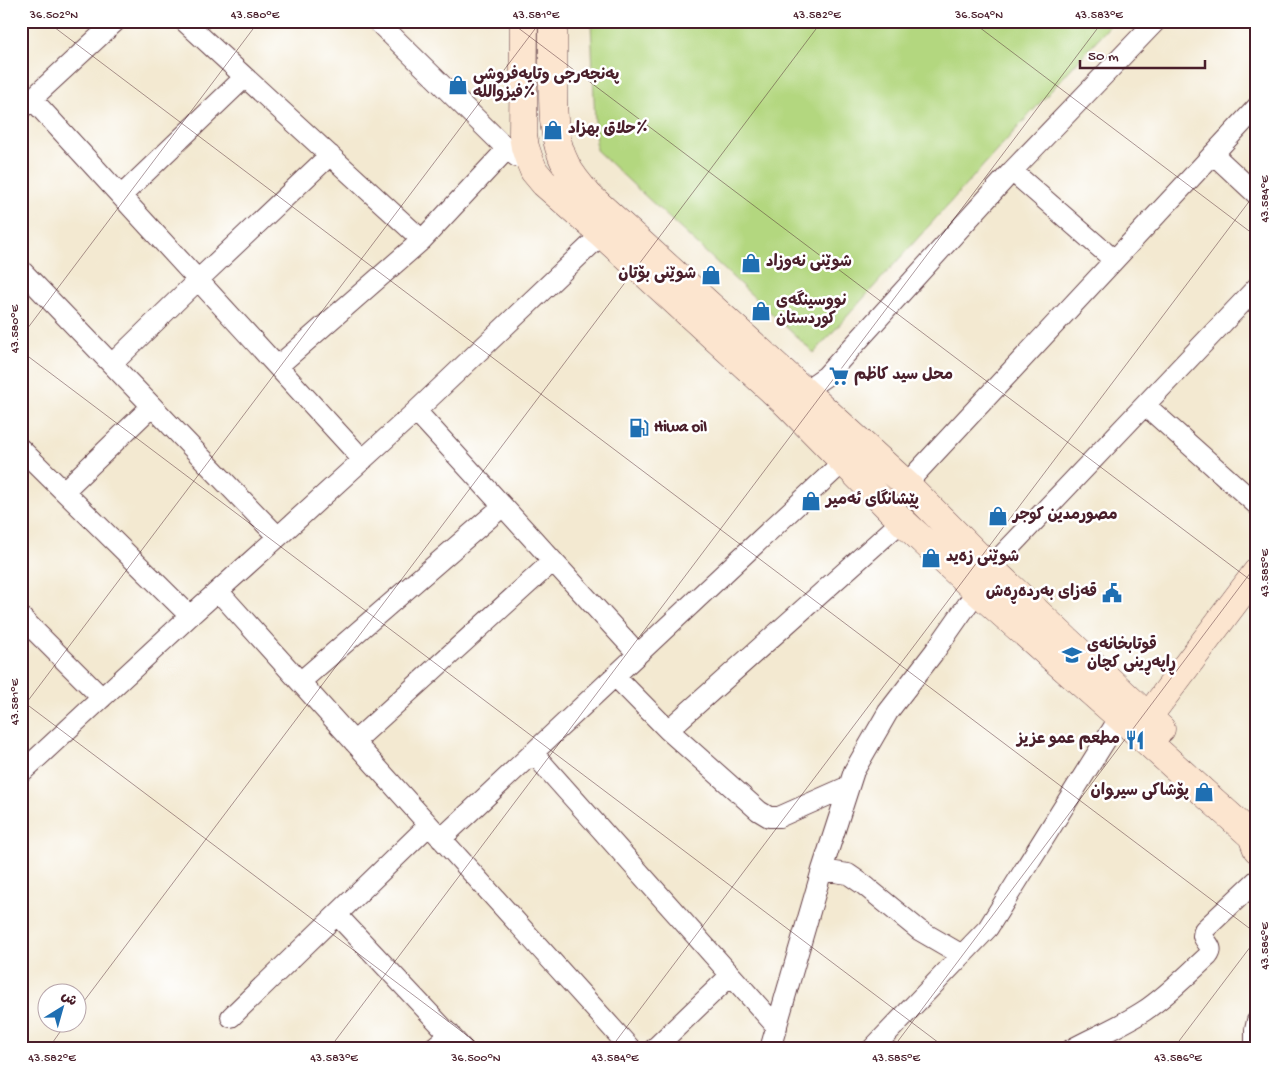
<svg xmlns="http://www.w3.org/2000/svg" width="1278" height="1070" viewBox="0 0 1278 1070" font-family="'Gochi Hand','Playpen Sans Arabic',sans-serif">
<style>
.pitch{fill:#b3d77f;stroke:#7e7b55}
.lines{fill:none;stroke-linecap:round;stroke-linejoin:round}
.street-casing{stroke:#633d44;stroke-width:22}
.secondary-casing{stroke:#633d44;stroke-width:29}
.street{stroke:#fff;stroke-width:20}
.secondary{stroke:#fce5cf;stroke-width:28}
.ticks{fill:none;stroke:#4a1f2b;stroke-width:1;stroke-opacity:0.45}
.labels{text-anchor:middle;dominant-baseline:central;stroke-width:5;stroke-linejoin:round;paint-order:stroke}
.poi-label{font-size:16px;font-weight:bold;fill:#4a1f2b;stroke:#fff;text-anchor:start}
.neatline{fill:none;stroke:#4a1f2b;stroke-width:2}
.ticks-label{font-size:12px;text-anchor:middle;fill:#4a1f2b}
</style>
<rect width="100%" height="100%" fill="#fff"/>
<filter id="ink" filterUnits="userSpaceOnUse"><feTurbulence type="fractalNoise" baseFrequency=".02" numOctaves="2"/><feDisplacementMap in="SourceGraphic" scale="10" xChannelSelector="R" yChannelSelector="G"/><feConvolveMatrix kernelMatrix="1 2 1 2 8 2 1 2 1" color-interpolation-filters="sRGB"/></filter>
<filter id="wash" filterUnits="userSpaceOnUse"><feTurbulence type="fractalNoise" baseFrequency=".0096" numOctaves="4" result="noise"/><feDisplacementMap in="SourceGraphic" scale="20" xChannelSelector="R" yChannelSelector="G"/><feGaussianBlur stdDeviation="1.12" result="paint"/><feColorMatrix in="noise" values="0 0 0 0 0 0 0 0 0 0 0 0 0 0 0 0 0 1.4 0 .05"/><feComposite in="paint" operator="in"/></filter>
<g filter="url(#wash)">
<rect width="100%" height="100%" fill="#f3e9d1"/>
<path class="pitch" d="M591,21H1114L814,353L596,150Z"/>
</g>
<g filter="url(#ink)">
<g class="lines">
<defs>
<path id="street" d="M184,21L422,240
M377,21L507,149L517,157
M32,99L363,460
M21,109L116,21
M1213,154L1257,195
M1012,171L1114,260
M121,196L245,77
M21,270L278,537
M112,364L198,280L330,155
M278,366L422,240L507,149
M804,391L826,376L1012,171L1156,21
M1145,405L1257,505
M416,411L638,654
M21,449L190,616
M906,484L1257,107
M64,491L152,406
M218,591L631,1049
M21,617L102,698
M615,676L668,730L759,811L769,817H779L849,786
M300,682L503,506
M668,730L902,521
M354,742L553,561
M533,753L777,1027
M21,773L190,616L278,537L416,411L602,234
M441,839L844,461
M822,870L848,874L864,885L919,930L962,955
M337,915L463,1049
M231,1017L429,825
M432,1049L450,1034
M654,1049L731,975
M770,1049L822,870L854,771L888,712L935,651L977,591L990,568L1257,287
M872,1049L988,928L1120,717
M1072,1049C1096,1036 1121,1026 1144,1011C1167,996 1187,975 1208,956C1215,947 1206,944 1203,936L1204,930L1257,880
M1255,1049V1030L1257,1021"/>
<path id="secondary" d="M524,21L523,135L525,147L529,159L534,171L544,183L602,234L786,403L902,521L977,591L1131,727L1252,836L1257,849
M553,21C553,40 553,60 553,79C553,108 552,138 566,165C572,177 580,186 589,196L804,391L906,484L990,568L1161,729
M1148,717L1257,572"/>
</defs>
<use href="#street" class="street-casing"/>
<use href="#secondary" class="secondary-casing"/>
<use href="#street" class="street"/>
<use href="#secondary" class="secondary"/>
</g>
</g>
<path class="ticks" d="M46,21L1257,934M509,21L1257,585M971,21L1257,237M21,337L259,21M21,351L947,1049M21,700L485,1049M21,710L541,21M78,1009L822,21M21,1048L22,1049M48,1049L67,1022M329,1049L1103,21M610,1049L1257,191M892,1049L1257,564M1173,1049L1257,938"/>
<defs>
<symbol id="shop-bare" viewBox="-9 -9 18 18"><path d="M-5-2.5h2.3a2.7 3.5 0 0 1 5.4 0H5L5.5 6h-11ZM-1.5-2.5h3a1.5 2.3 0 0 0-3 0Z" fill="#1f6fb2" stroke="#fff" stroke-width="2.5" paint-order="stroke"/></symbol>
<symbol id="supermarket-bare" viewBox="-9 -9 18 18"><path d="M-6-5.5h2.5l.6 2H6L4.5 2H-2.5L-4.4-4H-6ZM-1.5 3.2a1.3 1.3 0 1 0 .1 0ZM3 3.2a1.3 1.3 0 1 0 .1 0Z" fill="#1f6fb2" stroke="#fff" stroke-width="2.5" paint-order="stroke"/></symbol>
<symbol id="fuel-bare" viewBox="-9 -9 18 18"><path d="M-5.5-6h7V0h2V4h1.3V-2.5L3-4.5l.8-.8L6-3V5H2.5V1h-1V6h-7ZM-4.2-4.7v3.2H.2V-4.7Z" fill="#1f6fb2" stroke="#fff" stroke-width="2.5" paint-order="stroke"/></symbol>
<symbol id="civic-bare" viewBox="-9 -9 18 18"><path d="M-.6-6.5H3V-4.5H.6V-3L4-1V1h2V6H-6V1h2V-1L-.6-3ZM-1.2 2.5V6h2.4V2.5Z" fill="#1f6fb2" stroke="#fff" stroke-width="2.5" paint-order="stroke"/></symbol>
<symbol id="school-bare" viewBox="-9 -9 18 18"><path d="M0-5L7-2L0 1L-7-2ZM-4 1L0 2.5L4 1V4Q0 6-4 4Z" fill="#1f6fb2" stroke="#fff" stroke-width="2.5" paint-order="stroke"/></symbol>
<symbol id="restaurant-bare" viewBox="-9 -9 18 18"><path d="M-5-6h1v4h1v-4h1v4h1v-4h1v5L-1.5 .5V6h-2V.5L-5-1ZM5-6V6H3V1.5H1.5Q1.5-4 5-6Z" fill="#1f6fb2" stroke="#fff" stroke-width="2.5" paint-order="stroke"/></symbol>
</defs>
<g fill-rule="evenodd">
<use href="#shop-bare" x="444" y="71" width="28" height="28"/>
<use href="#shop-bare" x="539" y="116" width="28" height="28"/>
<use href="#shop-bare" x="737" y="249" width="28" height="28"/>
<use href="#shop-bare" x="697" y="261" width="28" height="28"/>
<use href="#shop-bare" x="747" y="297" width="28" height="28"/>
<use href="#supermarket-bare" x="825" y="362" width="28" height="28"/>
<use href="#fuel-bare" x="625" y="414" width="28" height="28"/>
<use href="#shop-bare" x="797" y="487" width="28" height="28"/>
<use href="#shop-bare" x="984" y="502" width="28" height="28"/>
<use href="#shop-bare" x="917" y="544" width="28" height="28"/>
<use href="#civic-bare" x="1098" y="579" width="28" height="28"/>
<use href="#school-bare" x="1058" y="641" width="28" height="28"/>
<use href="#restaurant-bare" x="1121" y="726" width="28" height="28"/>
<use href="#shop-bare" x="1190" y="778" width="28" height="28"/>
</g>
<g class="labels">
<g class="poi-label">
<text x="473" y="76">پەنجەرجی وتایەفروشی<tspan x="473" dy="18">فیزواللە٪</tspan></text>
<text x="568" y="130">حلاق بهزاد٪</text>
<text x="766" y="263">شوێنی نەوزاد</text>
<text x="696" y="275" text-anchor="end">شوێنی بۆتان</text>
<text x="776" y="302">نووسینگەی<tspan x="776" dy="18">کوردستان</tspan></text>
<text x="854" y="376">محل سيد كاظم</text>
<text x="654" y="428">Hiwa oil</text>
<text x="826" y="501">پێشانگای ئەمیر</text>
<text x="1013" y="516">مصورمدین كوجر</text>
<text x="946" y="558">شوێنی زەید</text>
<text x="1097" y="593" text-anchor="end">قەزای بەردەڕەش</text>
<text x="1087" y="646">قوتابخانەی<tspan x="1087" dy="18">ڕاپەڕینی کچان</tspan></text>
<text x="1120" y="740" text-anchor="end">مطعم عمو عزيز</text>
<text x="1189" y="792" text-anchor="end">پۆشاکی سیروان</text>
</g>
</g>
<rect width="1278" height="1070" fill="none" stroke="#fff" stroke-width="55"/>
<g transform="translate(62 1008) rotate(37)"><circle r="24" fill="#ffffff" stroke="#b7a5aa"/>
<path d="M0-4L9 19L0 12L-9 19Z" fill="#1f6fb2"/>
<text y="-8" font-size="14" font-weight="bold" text-anchor="middle" fill="#4a1f2b">ش</text>
</g>
<path d="M1080 60v8h125v-8" fill="none" stroke="#4a1f2b" stroke-width="2.5"/>
<text x="1088" y="60" font-size="15" fill="#4a1f2b" stroke="#ffffff" stroke-width="4" paint-order="stroke">50 m</text>
<rect x="28" y="28" width="1222" height="1014" class="neatline"/>
<g class="ticks-label">
<text x="54" y="18">36.502°N</text>
<text x="255" y="18">43.580°E</text>
<text x="536" y="18">43.581°E</text>
<text x="817" y="18">43.582°E</text>
<text x="979" y="18">36.504°N</text>
<text x="1099" y="18">43.583°E</text>
<text transform="translate(1264 199) rotate(-90)" y="4">43.584°E</text>
<text transform="translate(14 329) rotate(-90)" y="4">43.580°E</text>
<text transform="translate(1264 573) rotate(-90)" y="4">43.585°E</text>
<text transform="translate(14 702) rotate(-90)" y="4">43.581°E</text>
<text transform="translate(1264 946) rotate(-90)" y="4">43.586°E</text>
<text x="52" y="1061">43.582°E</text>
<text x="334" y="1061">43.583°E</text>
<text x="476" y="1061">36.500°N</text>
<text x="615" y="1061">43.584°E</text>
<text x="896" y="1061">43.585°E</text>
<text x="1178" y="1061">43.586°E</text>
</g>
</svg>
